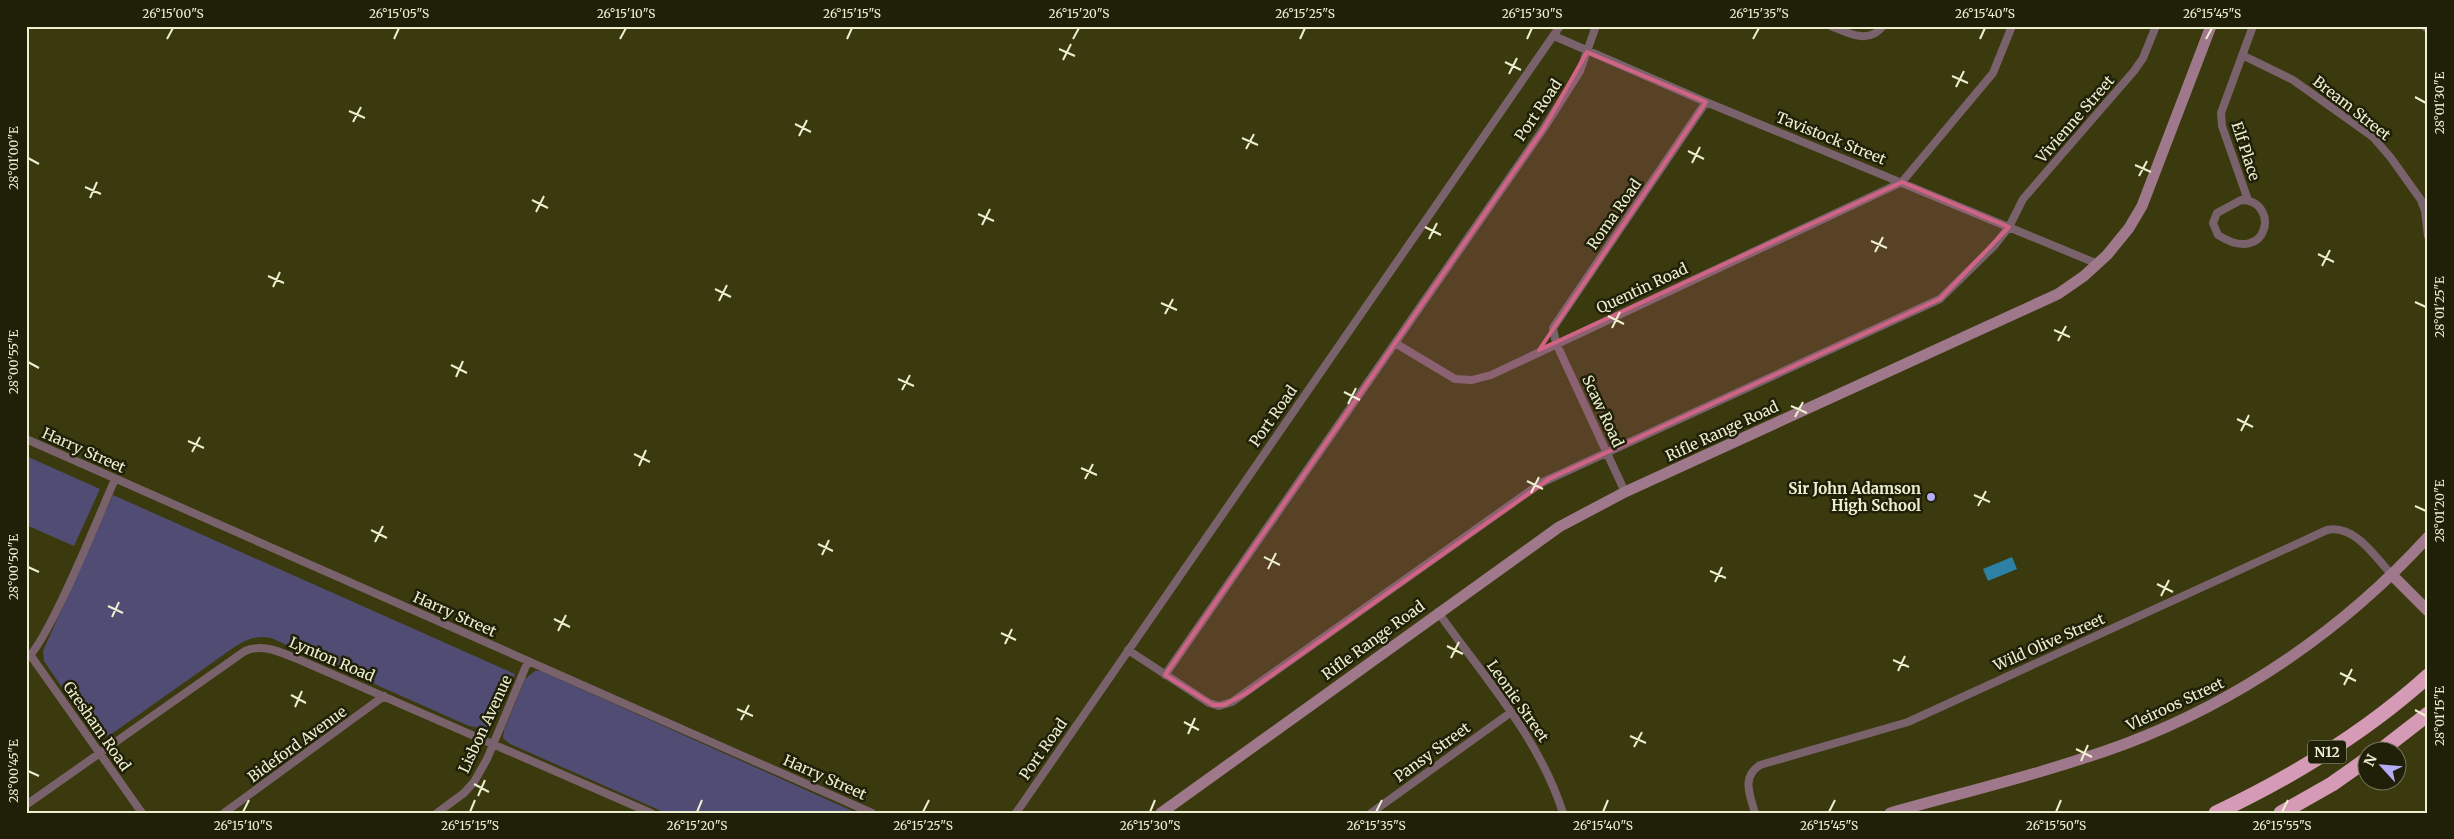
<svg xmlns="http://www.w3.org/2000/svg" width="2454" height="839" viewBox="0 0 2454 839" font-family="Merriweather,serif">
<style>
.green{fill:#514c73}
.water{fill:#2c81a4}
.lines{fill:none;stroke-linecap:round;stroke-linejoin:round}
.street{stroke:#7a626d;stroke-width:8}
.secondary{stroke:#9f798b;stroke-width:11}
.highway{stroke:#d59bb6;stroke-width:15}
.marked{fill:#d16384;fill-opacity:0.2;stroke:#d16384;stroke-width:4;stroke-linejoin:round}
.ticks{fill:none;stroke:#edefd1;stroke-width:2}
.poi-dot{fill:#b5acf8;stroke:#202009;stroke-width:2}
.labels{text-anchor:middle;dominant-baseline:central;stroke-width:5;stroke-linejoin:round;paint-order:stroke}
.shield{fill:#202009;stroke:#b0b195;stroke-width:1}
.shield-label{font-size:14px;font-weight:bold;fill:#edefd1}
.street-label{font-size:15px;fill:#edefd1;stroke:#202009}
.poi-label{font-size:15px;font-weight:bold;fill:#edefd1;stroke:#202009;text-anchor:end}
.neatline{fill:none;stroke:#edefd1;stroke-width:2}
.ticks-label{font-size:12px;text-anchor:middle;fill:#edefd1}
</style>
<rect width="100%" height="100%" fill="#3a3a0e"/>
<path class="green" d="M26,456L100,489L74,546L26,525Z
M113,495L515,674L494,722L490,728L484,729L469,726L271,638C255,635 246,640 233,648L110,735L102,737L94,734L44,661L43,651Z
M535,671H541L857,813H666L510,744L503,738L504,730L525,679Z"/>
<path class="water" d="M2012,557L2017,569L1988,581L1983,569Z"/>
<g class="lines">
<path class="street" d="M1831,26C1848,33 1869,45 1883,26
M2424,26L2428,29
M1554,36L1706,102L2098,264
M2242,55L2293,80L2373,137L2391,158L2421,200L2425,211L2428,236
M2241,200C2281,200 2269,268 2218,235L2213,223L2217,213Z
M2248,200L2222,126L2221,113L2253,26
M1395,343L1455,379L1472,380L1491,375L1902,182L1993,73L2012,26
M26,439L872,813
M1625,492L1556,343L1553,328L1706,102
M1438,612C1483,676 1539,737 1563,813
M1128,650L1209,703L1219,706L1232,702L1541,483L1940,299L1994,246L2009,227L2023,199L2134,71L2143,58L2156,26
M31,656L142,813
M26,659C47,645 101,511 115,479
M1165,675L1544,128L1580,71L1596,26
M26,805L245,651C264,643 282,653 300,660L651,813
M224,813L384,696
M437,813L464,793L474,782L487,759L528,661
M1016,813L1560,26
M1371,813L1510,713
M1755,813C1750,795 1741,777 1760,765L1908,722L2327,530C2355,524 2376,558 2392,575"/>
<path class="secondary" d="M2392,575L2428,611
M1161,813L1559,527L1625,492L2058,294L2084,276L2107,255L2129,228L2142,206L2211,26
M1890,813C1968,791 2049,772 2125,744C2241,700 2345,628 2428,537"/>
<path class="highway" d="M2379,752L2428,714
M2216,813C2292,777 2365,733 2428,676
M2281,813L2332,784L2366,760"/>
</g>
<path class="marked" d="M1587,52L1706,102L1539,350L1902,182L2009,227L1940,299L1549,479L1245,694L1224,705H1213L1165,675L1544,128Z"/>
<path class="ticks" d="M167,39L173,28M394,39L399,28M620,39L626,28M847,39L852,28M1073,39L1079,28M1300,39L1305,28M1527,39L1532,28M1753,39L1759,28M1980,39L1985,28M2206,39L2212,28M1059,49L1075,56M1063,60L1071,44M1505,62L1521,70M1509,74L1517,58M1952,76L1968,83M1956,87L1964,71M2415,97L2426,103M349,111L365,118M353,122L361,107M795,124L811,132M799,136L807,120M1242,138L1258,145M1246,149L1254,134M1688,151L1704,159M28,158L39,164M1692,163L1700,147M2135,165L2151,172M2139,176L2147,161M85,187L101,194M90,198L97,182M532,200L548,208M536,212L544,196M978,214L994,221M982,225L990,209M1425,227L1441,235M1429,239L1437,223M1871,241L1887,248M1875,252L1883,237M2318,254L2334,262M2322,266L2330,250M268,276L284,283M273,287L280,272M715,289L731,297M719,301L727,285M2415,302L2426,307M1161,303L1177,310M1165,314L1173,299M1608,316L1624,324M1612,328L1620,312M2054,330L2070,337M2058,341L2066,326M28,362L39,368M451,365L467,373M456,377L463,361M898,379L914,386M902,390L910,375M1344,392L1360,400M1348,404L1356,388M1791,406L1807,413M1795,417L1803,402M2237,419L2253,427M2241,431L2249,415M188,441L204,448M192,452L200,437M634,454L650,462M639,466L646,450M1081,468L1097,475M1085,479L1093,464M1527,481L1543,489M1531,493L1539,477M1974,495L1990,502M1978,506L1986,491M2415,506L2426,511M371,530L387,538M375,542L383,526M818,544L833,551M822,555L829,540M1264,557L1280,565M28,567L39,572M1268,569L1276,553M1710,571L1726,578M1715,582L1722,567M2157,584L2173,592M2161,596L2169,580M108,606L123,613M112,617L119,602M554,619L570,627M558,631L566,615M1001,633L1016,640M1005,644L1012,629M1447,646L1463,654M1451,658L1459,642M1893,660L1909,667M1898,671L1905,656M2340,673L2356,681M2344,685L2352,669M291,695L306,703M295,707L302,691M737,709L753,716M2415,710L2426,716M741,720L749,705M1184,722L1199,730M1188,734L1195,718M1630,736L1646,743M1634,747L1642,732M2076,749L2092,757M2081,761L2088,745M28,771L39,776M474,784L489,792M478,796L485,780M243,812L249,800M470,812L475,800M697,812L702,800M923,812L929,800M1150,812L1155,800M1376,812L1382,800M1603,812L1608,800M1829,812L1835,800M2056,812L2061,800M2282,812L2288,800"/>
<circle class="poi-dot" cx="1931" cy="497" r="5"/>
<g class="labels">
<rect class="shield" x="2308" y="740.5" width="38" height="23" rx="4"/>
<g class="shield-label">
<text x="2327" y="752">N12</text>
</g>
<g class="street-label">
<text transform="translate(2352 108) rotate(38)">Bream Street</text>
<text transform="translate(1538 110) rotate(-56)">Port Road</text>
<text transform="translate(2075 119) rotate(-49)">Vivienne Street</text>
<text transform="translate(1831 138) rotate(22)">Tavistock Street</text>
<text transform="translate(2246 151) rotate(72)">Elf Place</text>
<text transform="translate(1614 214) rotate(-55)">Roma Road</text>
<text transform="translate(1642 288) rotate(-25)">Quentin Road</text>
<text transform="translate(1603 411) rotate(65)">Scaw Road</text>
<text transform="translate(1273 416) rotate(-55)">Port Road</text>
<text transform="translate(1722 431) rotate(-25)">Rifle Range Road</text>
<text transform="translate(84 450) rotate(24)">Harry Street</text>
<text transform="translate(455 614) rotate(24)">Harry Street</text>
<text transform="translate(1373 640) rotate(-36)">Rifle Range Road</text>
<text transform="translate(2049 642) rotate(-24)">Wild Olive Street</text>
<text transform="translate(332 659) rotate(23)">Lynton Road</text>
<text transform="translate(1518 701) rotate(55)">Leonie Street</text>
<text transform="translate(2175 704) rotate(-25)">Vleiroos Street</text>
<text transform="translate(485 724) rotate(-65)">Lisbon Avenue</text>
<text transform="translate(97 726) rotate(55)">Gresham Road</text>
<text transform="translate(297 744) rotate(-36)">Bideford Avenue</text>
<text transform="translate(1043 749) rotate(-55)">Port Road</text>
<text transform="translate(1432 752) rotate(-36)">Pansy Street</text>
<text transform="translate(825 777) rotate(24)">Harry Street</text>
</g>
<g class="poi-label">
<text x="1921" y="488">Sir John Adamson<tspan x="1921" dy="17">High School</tspan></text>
</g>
</g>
<rect width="2454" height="839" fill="none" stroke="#202009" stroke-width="55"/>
<g transform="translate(2382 766) rotate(296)"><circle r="24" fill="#202009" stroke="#727359"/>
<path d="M0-4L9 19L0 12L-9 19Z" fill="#b5acf8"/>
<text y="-8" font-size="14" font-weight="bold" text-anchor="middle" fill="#edefd1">N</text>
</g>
<rect x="28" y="28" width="2398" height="784" class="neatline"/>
<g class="ticks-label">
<text x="173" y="18">26°15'00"S</text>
<text x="399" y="18">26°15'05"S</text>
<text x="626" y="18">26°15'10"S</text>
<text x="852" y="18">26°15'15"S</text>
<text x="1079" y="18">26°15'20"S</text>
<text x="1305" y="18">26°15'25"S</text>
<text x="1532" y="18">26°15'30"S</text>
<text x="1759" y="18">26°15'35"S</text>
<text x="1985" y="18">26°15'40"S</text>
<text x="2212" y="18">26°15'45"S</text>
<text transform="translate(2440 103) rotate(-90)" y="4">28°01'30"E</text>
<text transform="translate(14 158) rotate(-90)" y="4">28°01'00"E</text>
<text transform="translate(2440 307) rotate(-90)" y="4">28°01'25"E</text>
<text transform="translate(14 362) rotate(-90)" y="4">28°00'55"E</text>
<text transform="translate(2440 511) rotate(-90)" y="4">28°01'20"E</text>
<text transform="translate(14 567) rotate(-90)" y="4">28°00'50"E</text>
<text transform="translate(2440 716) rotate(-90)" y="4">28°01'15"E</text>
<text transform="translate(14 771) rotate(-90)" y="4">28°00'45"E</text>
<text x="243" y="830">26°15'10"S</text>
<text x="470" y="830">26°15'15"S</text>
<text x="697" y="830">26°15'20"S</text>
<text x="923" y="830">26°15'25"S</text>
<text x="1150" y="830">26°15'30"S</text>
<text x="1376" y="830">26°15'35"S</text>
<text x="1603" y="830">26°15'40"S</text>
<text x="1829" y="830">26°15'45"S</text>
<text x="2056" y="830">26°15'50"S</text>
<text x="2282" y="830">26°15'55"S</text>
</g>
</svg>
